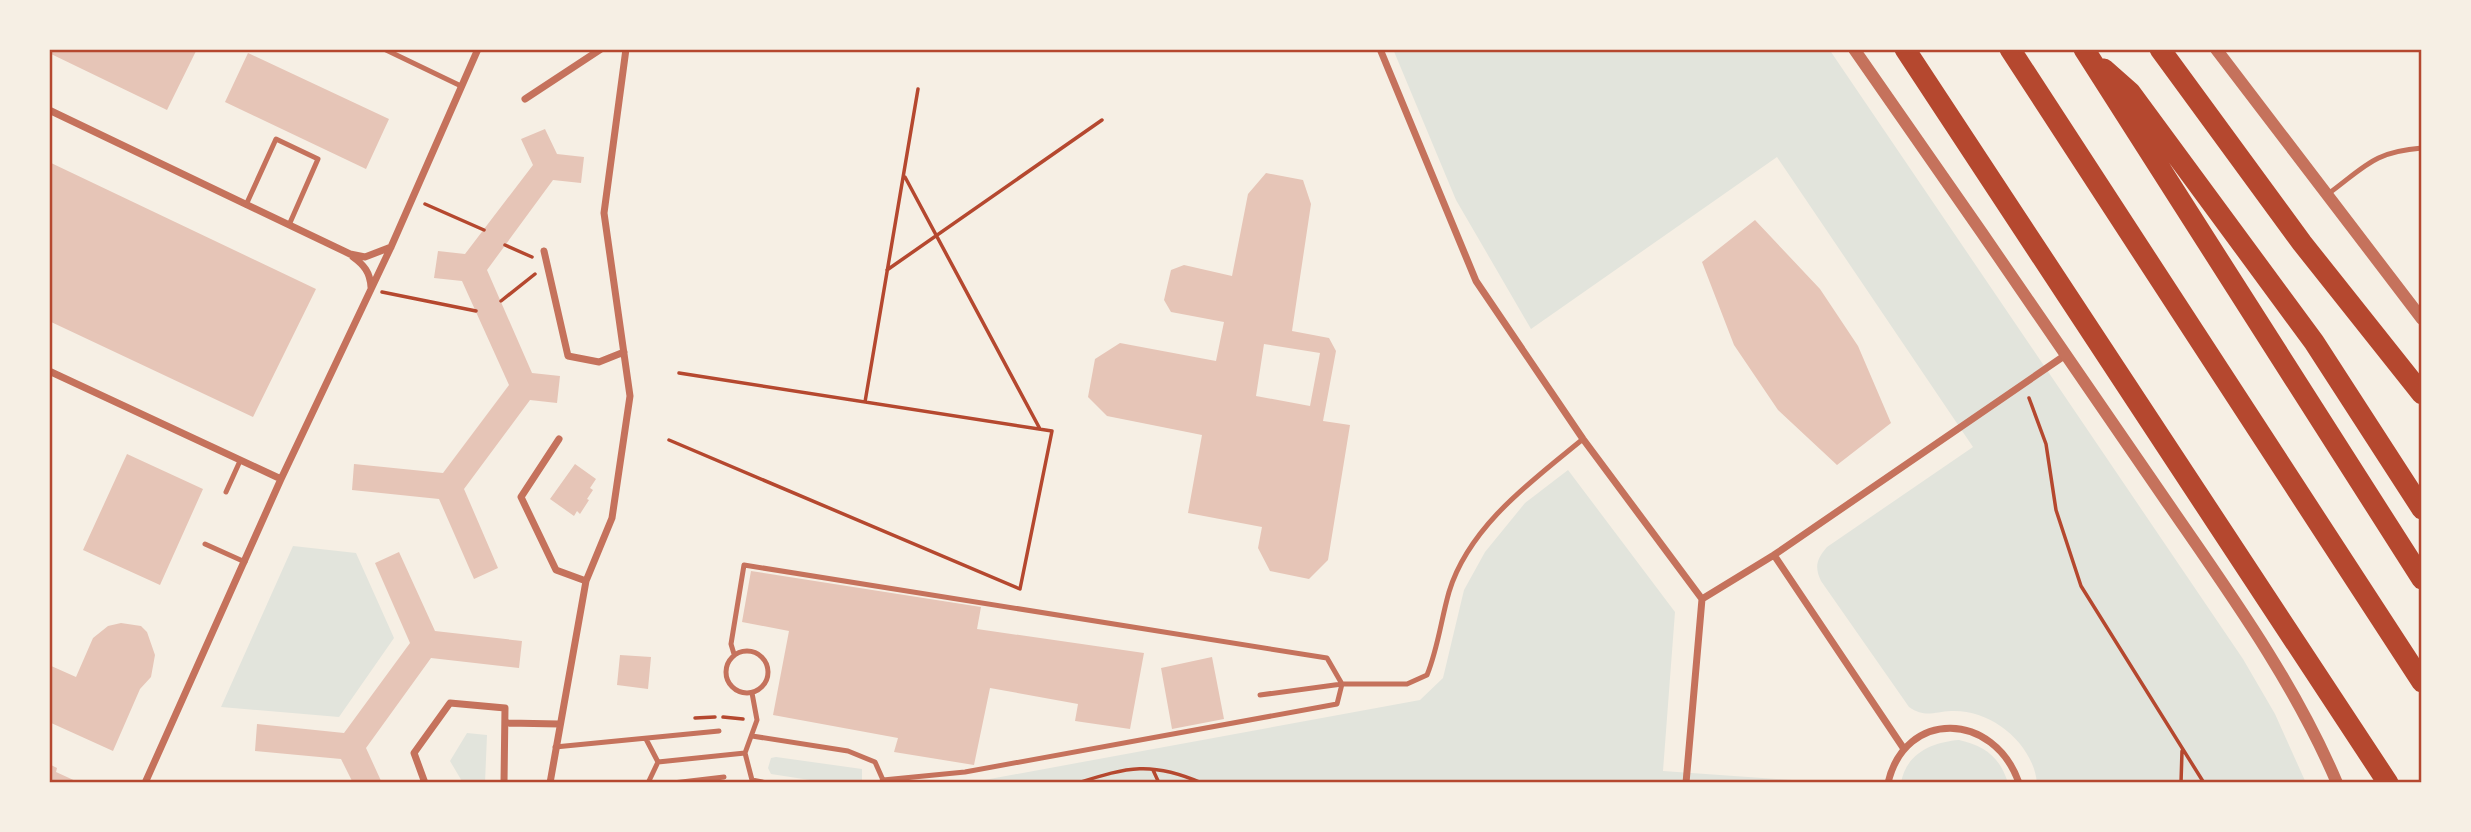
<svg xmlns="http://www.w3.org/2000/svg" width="2471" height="832" viewBox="0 0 2471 832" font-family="Mulish,sans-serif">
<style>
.green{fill:#e2e4dc}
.building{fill:#e6c5b7;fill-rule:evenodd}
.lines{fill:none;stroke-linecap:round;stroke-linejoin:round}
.path{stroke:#b5482f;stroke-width:3.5}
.service{stroke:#c5725c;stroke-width:5}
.minor{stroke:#c5725c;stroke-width:7}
.tertiary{stroke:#c5725c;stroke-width:12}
.motorway{stroke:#b5482f;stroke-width:21}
.neatline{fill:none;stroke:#b5482f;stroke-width:2.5}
</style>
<rect width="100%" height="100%" fill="#f6efe4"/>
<path class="green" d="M1393,49H1829L2243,659L2275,714L2306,783H2037C2033,743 1991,709 1951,711C1934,712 1925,718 1909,707L1821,581C1814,566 1817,559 1827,547L1973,447L1777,157L1531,329L1456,200Z
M1568,470L1675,612L1663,771L1792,780V783H968L1420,700L1443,678L1464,590L1485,552L1525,503Z
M293,546L356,553L394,638L339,717L221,707Z
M467,733L487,735L485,783H463L450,761Z
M1959,740C1985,746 2000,757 2008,783H1901C1906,753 1933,742 1959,740Z
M776,757L862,769V780L829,783L771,774L768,768L771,758Z"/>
<path class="building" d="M49,49H197L167,110L49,53Z
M248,53L389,119L366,169L225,102Z
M545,129L557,154L584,157L581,183L553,180L487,270L532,373L560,376L557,403L530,400L464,489L498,568L474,579L439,499L352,490L354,464L443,473L509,385L462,281L434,278L438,251L465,254L533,165L521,139Z
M49,162L316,289L253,417L49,321Z
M1266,173L1303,180L1311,204L1292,331L1329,338L1336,351L1323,421L1350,425L1328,560L1309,579L1270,571L1258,548L1262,527L1188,513L1202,435L1107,416L1088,397L1095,359L1120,343L1216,361L1224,322L1171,312L1164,300L1171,270L1184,265L1232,276L1248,194ZM1264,344L1320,353L1310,406L1256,396Z
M1755,220L1820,289L1858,346L1891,423L1837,465L1778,410L1734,345L1702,262Z
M127,454L203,489L160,585L83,550Z
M575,464L596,479L590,488L593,490L587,499L589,500L580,514L577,511L574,516L550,499Z
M399,552L435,631L522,641L519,668L431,658L366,748L382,783H353L341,759L255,751L257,724L344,733L410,643L375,563Z
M751,571L981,607L977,629L1144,653L1130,729L1075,721L1078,704L990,688L974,765L894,752L898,738L773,715L789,631L742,622Z
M121,623L141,626L147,632L155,655L151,677L140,689L113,751L49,722V665L76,677L93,638L108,626Z
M620,655L651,657L648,689L617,685Z
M1212,657L1224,719L1172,729L1161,668Z
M49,764L57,768L56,772L80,783H49Z"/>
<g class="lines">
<path class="path" d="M905,177L1040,429
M425,204L484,230
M505,245L532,257
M887,270L1102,120
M382,292L476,311
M501,301L535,274
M2029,398L2046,444L2056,510L2081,586L2204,783
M865,402L918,89
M669,440L1020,589L1052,431L679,373
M723,717L743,719
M695,718L715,717
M1153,770L1159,783
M1078,783C1128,767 1151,761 1202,783
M2181,783L2182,751"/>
<path class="service" d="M384,49L461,86
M2328,194C2366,166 2373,152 2422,148
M246,205L276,139L318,159L289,225
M226,492L240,461
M205,544L245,562
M726 672a21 21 0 1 1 42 0a21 21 0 1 1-42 0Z
M734,654L731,644L744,565L1327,658L1342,684L1337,704L965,772L883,780L880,783
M752,693L757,720L745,753L752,780L767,783
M1260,695L1342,684H1407L1427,675C1438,648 1441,620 1449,592C1469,526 1533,480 1583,439
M752,736L848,751L875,762L883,780
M646,739L658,762L648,783
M555,747L719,731
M658,762L745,753
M673,783L724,777"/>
<path class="minor" d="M1380,49L1476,281L1583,439L1702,599L1686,783
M525,99L601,49
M49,110L350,254L365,257L391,247
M544,251L568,356L599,362L624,352
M353,257C364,265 370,272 371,287
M49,371L281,479
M559,439L521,497L556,570L586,581
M1774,555L1904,749
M1702,599L1774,555L2067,354
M505,723L559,724
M145,783L281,479L391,247L478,49
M425,783L414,753L450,703L505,708L504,783
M550,783L586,581L612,518L630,396L604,213L626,49
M1888,783C1905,709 1994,711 2019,783"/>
<path class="tertiary" d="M1854,49C1956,195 2058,342 2158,489C2223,584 2292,677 2337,783
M2216,49L2422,319"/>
<path class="motorway" d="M1905,49L2388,783
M2010,49L2422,682
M2084,49L2422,579
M2160,49L2302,243L2422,394
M2104,69L2130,92L2314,342L2422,509"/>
</g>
<rect width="2471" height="832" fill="none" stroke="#f6efe4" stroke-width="102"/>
<rect x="51" y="51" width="2369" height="730" class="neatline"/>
</svg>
